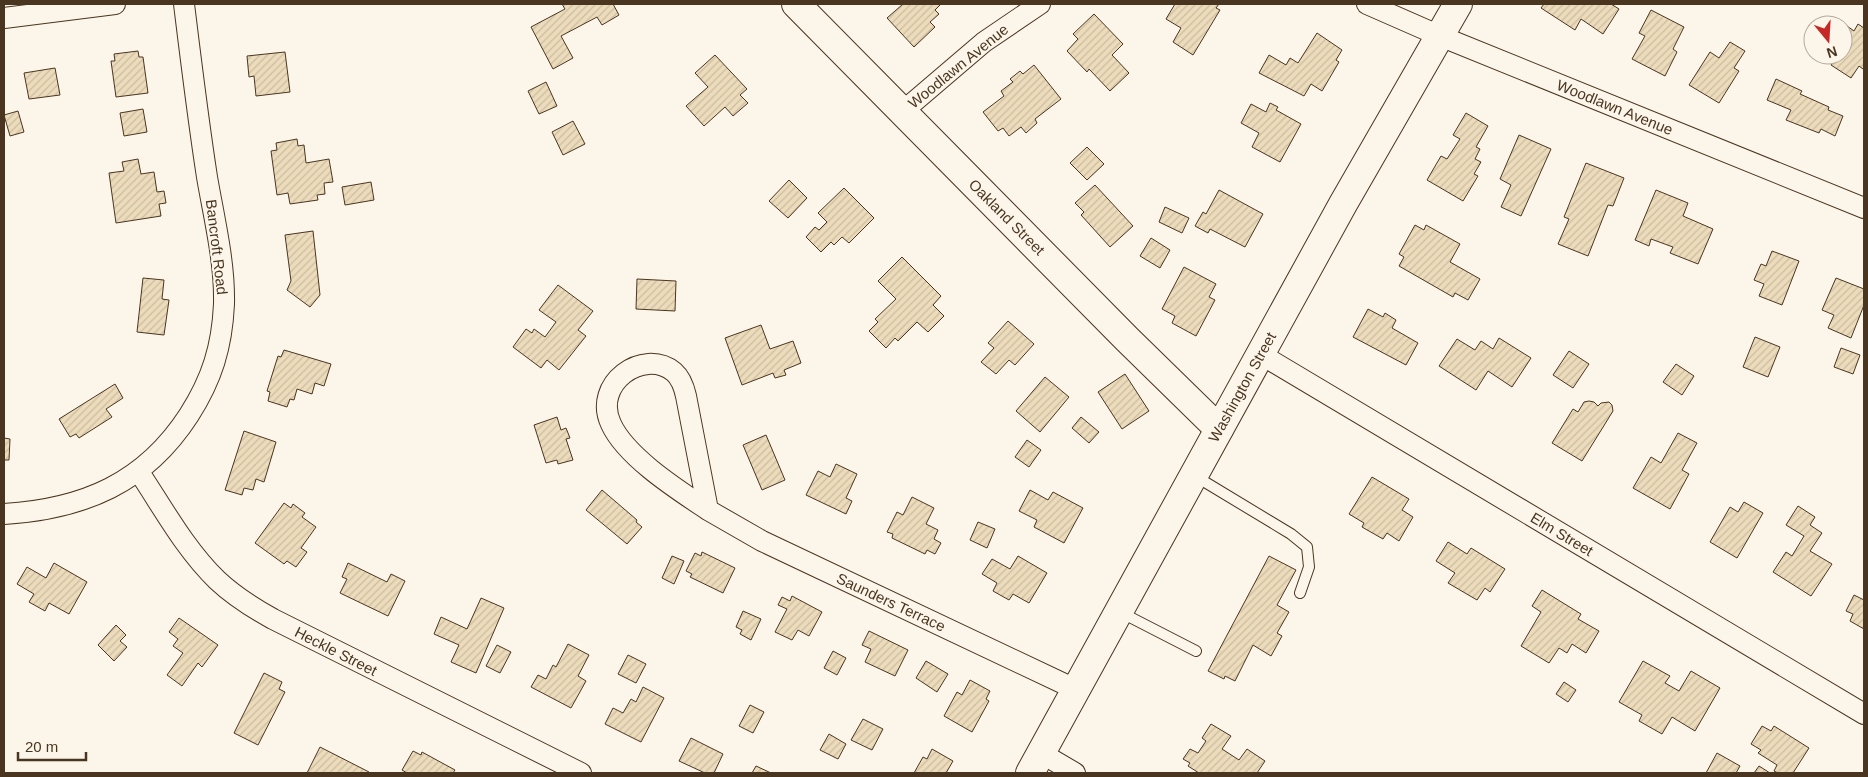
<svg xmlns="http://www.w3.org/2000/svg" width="1868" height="777" viewBox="0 0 1868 777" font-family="Arial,sans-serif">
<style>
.building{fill:url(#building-hatch);stroke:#4a3520}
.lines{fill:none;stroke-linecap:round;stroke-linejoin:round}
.lane-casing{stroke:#4a3520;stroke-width:12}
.street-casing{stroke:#4a3520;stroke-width:22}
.secondary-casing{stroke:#4a3520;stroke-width:30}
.primary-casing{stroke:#4a3520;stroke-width:30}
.lane{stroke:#fbf6e9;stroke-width:10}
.street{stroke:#fbf6e9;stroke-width:20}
.secondary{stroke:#fbf6e9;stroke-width:28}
.primary{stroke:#fbf6e9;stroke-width:28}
.labels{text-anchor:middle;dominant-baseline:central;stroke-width:4;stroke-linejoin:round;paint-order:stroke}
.street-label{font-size:15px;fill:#4a3520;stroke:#fbf6e9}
</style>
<defs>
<pattern id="building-hatch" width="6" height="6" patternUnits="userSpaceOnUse" patternTransform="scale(1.25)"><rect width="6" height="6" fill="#ecdcbc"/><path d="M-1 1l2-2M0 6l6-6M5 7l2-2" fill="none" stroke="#ccbda1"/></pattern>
</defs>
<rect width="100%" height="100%" fill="#fbf6e9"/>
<path class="building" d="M562,4H613L619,15L602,25L597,17L561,36L573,58L553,69L531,27L565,9Z
M903,4H941L935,10L939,14L930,22L935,27L914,47L887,18Z
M1175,4H1219L1216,8L1220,10L1193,55L1173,42L1181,28L1166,19Z
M1544,4H1611L1619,9L1603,34L1581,19L1575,30L1541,8Z
M1651,10L1684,27L1673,49L1677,52L1665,76L1632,59L1645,36L1639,33Z
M1094,14L1123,44L1112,55L1129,73L1110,91L1089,69L1087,72L1067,51L1078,39L1073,34Z
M1858,24L1864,28V68L1863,69L1859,66L1851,78L1831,65L1838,55H1843V32L1847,26L1854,31Z
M1317,33L1342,50L1336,60L1339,62L1322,91L1311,84L1304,96L1259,73L1269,55L1286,65L1290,58L1298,63Z
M1730,42L1745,51L1734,68L1739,71L1719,103L1689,85L1710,52L1719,58Z
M138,51L139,57H143L148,93L116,97L111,61H115L114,54Z
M285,52L290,92L256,96L254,76L249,77L247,56Z
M715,55L747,89L740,95L748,103L733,116L725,107L704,126L686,106L708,87L695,73Z
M1034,65L1061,99L1035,119L1037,123L1026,133L1021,127L1009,136L1003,128L998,131L983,112L1004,96L1001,91L1013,82L1010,79L1020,71L1023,74Z
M55,68L60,95L29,99L24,73Z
M1776,79L1802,91L1800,94L1829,107L1828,110L1843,116L1835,136L1821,129L1819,133L1786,120L1791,110L1767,100Z
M546,82L557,106L539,114L528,91Z
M1270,103L1278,107L1276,110L1301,124L1280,162L1252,147L1259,133L1241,123L1251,104L1266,112Z
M143,109L147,132L124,136L120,113Z
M18,111L24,132L10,136L4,115Z
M1466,113L1488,126L1476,147L1480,149L1475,159L1481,162L1474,174L1478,176L1463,201L1427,180L1441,156L1447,159L1460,139L1453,135Z
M573,121L585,144L563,155L552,132Z
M1519,135L1551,149L1521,216L1501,207L1511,185L1500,179Z
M297,139L298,146L304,145L306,163L329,159L333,182L324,183L325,194L317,195L318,200L290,204L288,193L277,195L271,151L277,150L276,143Z
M1087,147L1104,164L1087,180L1070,163Z
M138,159L141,174L154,172L157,192L164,191L166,203L159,204L161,216L116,223L109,173L124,171L122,162Z
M1586,163L1624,178L1613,206L1608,205L1588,256L1558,244L1569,219L1564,217Z
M789,180L807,198L788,218L769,201Z
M371,182L374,200L345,205L342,187Z
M1095,185L1133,226L1110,247L1081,215L1084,212L1075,203Z
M844,188L874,218L849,243L842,237L834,245L831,242L821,252L806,237L815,227L819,230L827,222L818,213Z
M1219,190L1263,214L1245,247L1210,229L1208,233L1195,226L1203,212L1206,214Z
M1656,190L1688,203L1683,216L1713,229L1698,264L1670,253L1673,247L1651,239L1649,246L1635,240Z
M1165,207L1189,218L1182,233L1159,222Z
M1415,225L1424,230L1426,225L1460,244L1450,262L1480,279L1468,300L1455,293L1453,297L1399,266L1404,257L1399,254Z
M313,231L320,295L310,307L287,290L291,281L285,235Z
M1151,238L1170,250L1160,268L1140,256Z
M1772,251L1799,261L1782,305L1759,296L1764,284L1754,280L1761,264L1766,266Z
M902,257L941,296L933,305L944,316L928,332L917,322L898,341L895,338L886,348L869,331L878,322L875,319L896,299L878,281Z
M1184,267L1216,284L1209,297L1215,300L1196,336L1172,323L1175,316L1162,309Z
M143,278L164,280L162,299L169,300L164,335L137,332Z
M1836,278L1864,289V305L1851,338L1828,328L1834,315L1822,310Z
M637,279L676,281L675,311L636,309Z
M558,285L593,311L578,330L586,336L559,370L547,360L541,368L513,347L526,329L532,333L534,329L545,337L556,322L539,310Z
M1368,309L1383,317L1385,313L1396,320L1392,328L1418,343L1406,365L1353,337Z
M1008,321L1034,344L1015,365L1009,360L996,374L981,362L994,348L988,343Z
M761,325L770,349L793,341L801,363L784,370L786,375L775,378L773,373L742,385L725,338Z
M1755,337L1780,347L1768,377L1743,367Z
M1499,338L1531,358L1512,387L1488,371L1476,390L1439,366L1457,339L1475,350L1481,341L1493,349Z
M1841,348L1860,355L1853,374L1834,367Z
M284,350L331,364L324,386L315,383L312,394L297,389L294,400L290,399L287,407L268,401L270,392L267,391L278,356L281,357Z
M1569,351L1589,364L1573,388L1553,375Z
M1676,364L1694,376L1682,395L1663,382Z
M1125,374L1149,411L1122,429L1098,392Z
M1045,377L1069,397L1040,432L1016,411Z
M115,384L123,398L106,409L112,417L79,438L76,434L70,437L59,419Z
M1589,401L1594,402L1598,406L1601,403L1609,402L1612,405L1613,411L1582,461L1552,443L1573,409L1578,412L1584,402Z
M557,417L561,430L566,428L570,438L566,439L573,460L558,464L557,460L546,463L534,425Z
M1081,417L1099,432L1089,443L1072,428Z
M244,431L276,442L264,482L256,479L253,490L244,488L242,495L225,490Z
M1678,433L1697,443L1682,470L1689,474L1670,509L1633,488L1651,457L1661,463Z
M766,435L785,480L762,490L743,445Z
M4,438L10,439L9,460H4Z
M1027,440L1041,450L1029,467L1015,457Z
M836,464L857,474L846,498L852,501L846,514L806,495L818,471L830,477Z
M1372,477L1409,499L1402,510L1413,517L1399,541L1387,533L1383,539L1362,527L1364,523L1349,514Z
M602,490L637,520L636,522L642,527L627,544L586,510Z
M1030,490L1048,500L1053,492L1083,508L1064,543L1034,527L1037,520L1019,511Z
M912,497L934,508L926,524L938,530L934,539L941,543L935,554L927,550L925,554L892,538L893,534L887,532L897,512L903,515Z
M1744,502L1763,513L1737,558L1710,542L1730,507L1738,512Z
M284,503L291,508L293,504L305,513L302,517L316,527L301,548L307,552L296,567L287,561L284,564L255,543Z
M1798,506L1815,517L1810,525L1822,533L1810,551L1832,564L1811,596L1773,572L1786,552L1792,556L1804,536L1786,525Z
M978,522L995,529L987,548L970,540Z
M1448,542L1467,554L1471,548L1505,569L1490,592L1485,588L1477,600L1448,583L1455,573L1436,561Z
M702,552L735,568L723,593L690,577L692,574L686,571L695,553L701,556Z
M672,556L684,561L674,584L662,578Z
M1018,556L1047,573L1029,603L1013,594L1009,600L993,591L997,583L982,574L992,559L1010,569Z
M1269,556L1296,570L1277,605L1289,612L1277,633L1282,636L1271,656L1253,645L1235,681L1225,676L1224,679L1208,671Z
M54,563L87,582L69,614L49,603L45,611L29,602L34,594L17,584L27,567L46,578Z
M348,563L387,582L391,574L405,581L388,616L340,593L347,579L342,577Z
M1542,590L1581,614L1578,619L1599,631L1586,653L1572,644L1567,653L1559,648L1549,663L1521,646L1541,612L1532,606Z
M1854,595L1864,600V629L1850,621L1853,614L1846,611Z
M792,596L822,612L809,636L798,630L792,640L775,632L787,609L778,605L782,597L790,601Z
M481,598L504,608L476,673L451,662L459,645L434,634L441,617L467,629Z
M743,611L761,619L751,640L740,634L742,630L736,627Z
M179,618L218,645L202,667L198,663L182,686L167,675L183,653L173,646L178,639L169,632Z
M116,625L126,635L120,641L127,647L114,661L98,645Z
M869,631L908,650L895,676L865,662L871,649L862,645Z
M568,644L589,655L578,676L586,681L571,708L531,687L538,675L546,679L553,665L556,667Z
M497,645L511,652L500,673L486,666Z
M833,651L846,658L837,675L824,668Z
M628,655L646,664L636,683L618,674Z
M926,661L948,674L937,692L916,678Z
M1643,661L1670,676L1665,683L1679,691L1691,671L1720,688L1695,731L1672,717L1662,734L1639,721L1642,715L1619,702Z
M264,673L282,682L279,689L285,692L258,745L234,733Z
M970,680L990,691L986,699L989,701L972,732L944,716L957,692L962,695Z
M1564,682L1576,690L1568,702L1556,694Z
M643,687L664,698L641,742L605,724L613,708L623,713L631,699L636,702Z
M750,705L764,712L753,733L739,726Z
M863,719L883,729L872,750L851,740Z
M1211,724L1231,736L1222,749L1239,760L1247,749L1265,761L1257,773H1199L1188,766L1190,763L1183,759L1190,749L1198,753L1206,741L1202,738Z
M1762,726L1771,731L1774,726L1809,748L1793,773H1778L1774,771L1777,765L1758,753L1761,750L1751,744Z
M829,734L846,744L838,759L820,750Z
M691,738L723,754L714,773H705L679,761Z
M320,747L369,772L368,773H307Z
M932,749L953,761L946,773H914L923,757L927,759Z
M413,751L421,755L422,752L455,770L453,773H407L402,770Z
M1717,753L1740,766L1736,773H1706Z
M756,766L771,773H752Z
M1759,766L1770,773H1754Z"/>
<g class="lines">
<defs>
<path id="lane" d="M1195,476L1291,534L1307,547L1309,567L1300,593
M1120,612L1196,651"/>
<path id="street" d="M1367,4L1440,36L1864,208
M4,18L115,4
M902,112L984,42L1040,4
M1260,354L1864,714
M139,472C163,508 185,549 217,580C234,596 253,608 273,619L581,773
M708,510C678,490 626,457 611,424C592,384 643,347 674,372C681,378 684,387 686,396L708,510L762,541L1077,690
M4,514C84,509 145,483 189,415C212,379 222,347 224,304C225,262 214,218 207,177C198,119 191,61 184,4
M1041,753L1075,773"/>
<path id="secondary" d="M796,4L1127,339L1219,429"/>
<path id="primary" d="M1030,773L1343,204L1458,4"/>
</defs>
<use href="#lane" class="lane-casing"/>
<use href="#street" class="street-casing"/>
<use href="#secondary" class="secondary-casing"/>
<use href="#primary" class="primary-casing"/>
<use href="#lane" class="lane"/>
<use href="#street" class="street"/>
<use href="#secondary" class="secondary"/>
<use href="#primary" class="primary"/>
</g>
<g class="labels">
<g class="street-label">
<text transform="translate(958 66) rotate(-39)">Woodlawn Avenue</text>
<text transform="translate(1615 107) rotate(22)">Woodlawn Avenue</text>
<text transform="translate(1007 217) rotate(45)">Oakland Street</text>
<text transform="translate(217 247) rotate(83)">Bancroft Road</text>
<text transform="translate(1242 387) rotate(-61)">Washington Street</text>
<text transform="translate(1562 534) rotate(31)">Elm Street</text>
<text transform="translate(891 602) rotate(25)">Saunders Terrace</text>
<text transform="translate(336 651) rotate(27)">Heckle Street</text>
</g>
</g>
<rect width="1868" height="777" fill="none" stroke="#4a3520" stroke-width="10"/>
<g transform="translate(1828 40) rotate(162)"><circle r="24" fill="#fbf6e9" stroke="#b4a999"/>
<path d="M0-4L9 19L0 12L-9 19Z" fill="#c62828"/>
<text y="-8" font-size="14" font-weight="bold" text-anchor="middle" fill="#4a3520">N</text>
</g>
<path d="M18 752v8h68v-8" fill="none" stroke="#4a3520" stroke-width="2.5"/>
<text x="25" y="752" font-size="15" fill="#4a3520" stroke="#fbf6e9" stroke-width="4" paint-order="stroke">20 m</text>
</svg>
